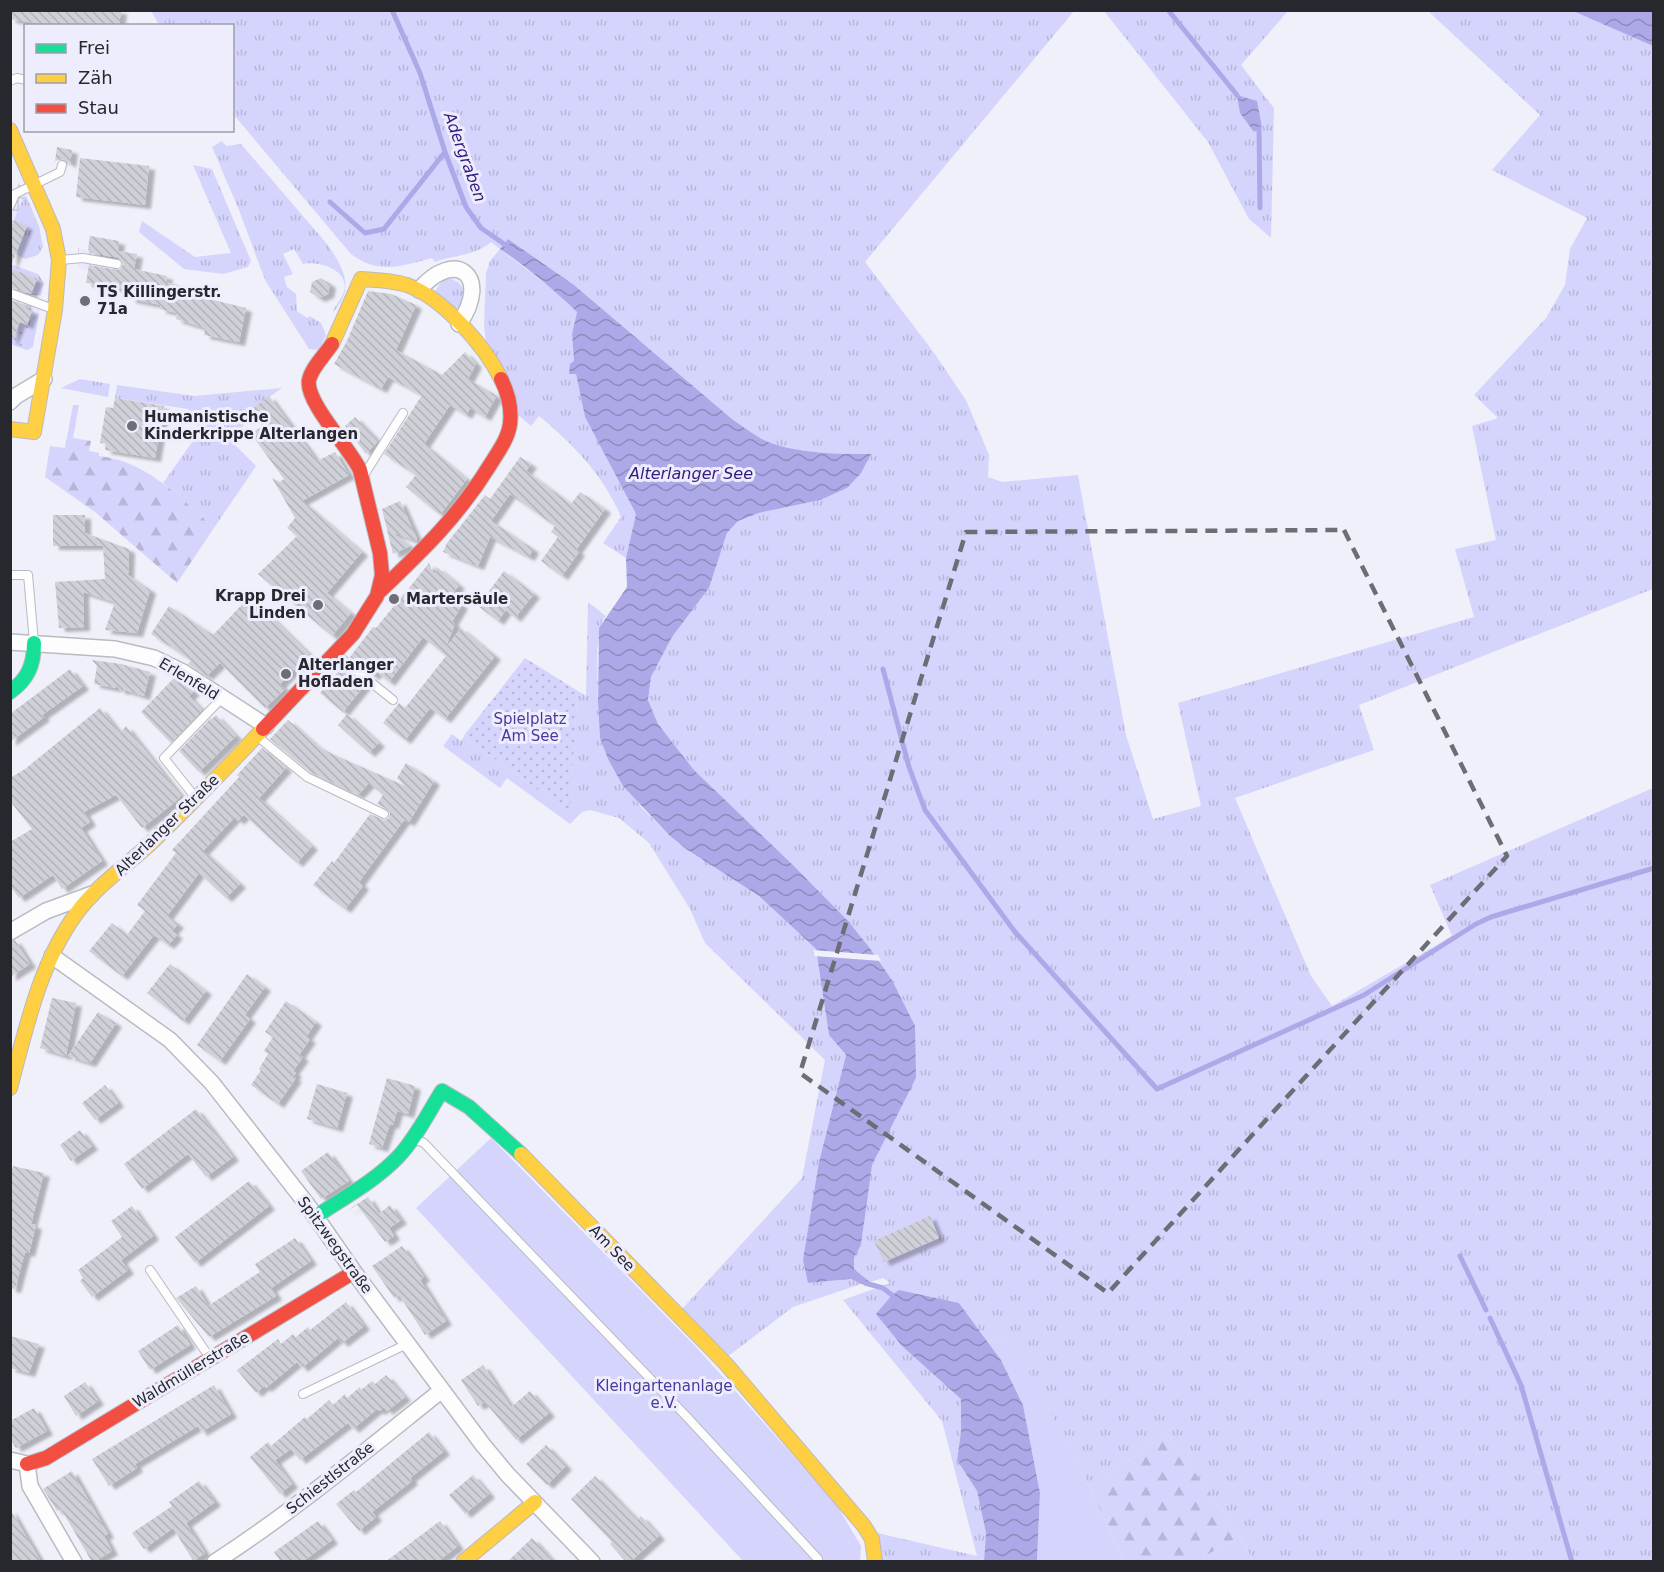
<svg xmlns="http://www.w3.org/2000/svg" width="1664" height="1572" viewBox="0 0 1664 1572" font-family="'DejaVu Sans',sans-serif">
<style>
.industrial{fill:url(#industrial-grid)}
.grass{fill:url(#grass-tufts)}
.forest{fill:url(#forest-firs)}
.park{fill:url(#park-dots)}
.garden{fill:#d5d4fc}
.water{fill:url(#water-waves)}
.pier{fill:#f0f0fa}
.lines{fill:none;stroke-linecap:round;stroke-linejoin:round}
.stream{stroke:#ada9e8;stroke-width:5}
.building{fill:url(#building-back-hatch);filter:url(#shadow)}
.lane-casing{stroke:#babac2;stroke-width:10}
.street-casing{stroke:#babac2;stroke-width:18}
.fast-casing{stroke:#babac2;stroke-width:16}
.slow-casing{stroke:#babac2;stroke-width:16}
.jam-casing{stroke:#babac2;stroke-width:16}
.lane{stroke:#fdfdfe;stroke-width:8}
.street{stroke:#fdfdfe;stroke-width:15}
.fast{stroke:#16e098;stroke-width:14}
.slow{stroke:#ffcf43;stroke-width:14}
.jam{stroke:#f24e42;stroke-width:14}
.marked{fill:none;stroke:#6d6d75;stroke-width:4.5;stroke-dasharray:12 8;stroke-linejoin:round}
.poi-dot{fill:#6d6d75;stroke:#ededfd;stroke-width:2}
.labels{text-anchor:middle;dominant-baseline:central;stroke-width:6;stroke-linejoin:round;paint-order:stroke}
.poi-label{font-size:15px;font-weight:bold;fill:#27272e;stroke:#ededfd;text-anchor:start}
.street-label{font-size:15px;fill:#27272e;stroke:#ededfd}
.park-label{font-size:15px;fill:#4a399c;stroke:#ededfd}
.water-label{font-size:16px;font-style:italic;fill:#341b7e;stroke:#ededfd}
</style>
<defs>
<pattern id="industrial-grid" width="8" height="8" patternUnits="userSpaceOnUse" patternTransform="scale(1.5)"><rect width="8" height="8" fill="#e9e9fd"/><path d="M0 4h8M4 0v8" fill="none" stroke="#c8c8d9"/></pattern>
<pattern id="grass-tufts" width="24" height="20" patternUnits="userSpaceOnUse" patternTransform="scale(1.5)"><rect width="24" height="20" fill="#d5d4fc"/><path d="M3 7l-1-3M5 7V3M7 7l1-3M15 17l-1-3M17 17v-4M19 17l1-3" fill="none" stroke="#b7b6d8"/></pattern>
<pattern id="forest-firs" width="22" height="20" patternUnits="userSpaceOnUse" patternTransform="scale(1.5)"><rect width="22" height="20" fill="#d5d4fc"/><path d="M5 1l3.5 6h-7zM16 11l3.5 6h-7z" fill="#b7b6d8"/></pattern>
<pattern id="park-dots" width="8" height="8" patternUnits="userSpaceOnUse" patternTransform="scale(1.5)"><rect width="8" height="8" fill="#d5d4fc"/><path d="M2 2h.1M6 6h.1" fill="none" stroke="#b7b6d8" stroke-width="1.8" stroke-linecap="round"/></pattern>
<pattern id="water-waves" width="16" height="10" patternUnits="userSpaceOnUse" patternTransform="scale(1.5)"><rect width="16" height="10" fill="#ada9e8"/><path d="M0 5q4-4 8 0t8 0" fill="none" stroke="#8d8abc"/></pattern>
<pattern id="building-back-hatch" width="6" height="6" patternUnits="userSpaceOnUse" patternTransform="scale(1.5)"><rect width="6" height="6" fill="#d0d0d8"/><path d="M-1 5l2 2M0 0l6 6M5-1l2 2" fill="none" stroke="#b3b3ba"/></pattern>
<filter id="shadow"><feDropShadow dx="6" dy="4" stdDeviation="1.5" flood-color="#0004"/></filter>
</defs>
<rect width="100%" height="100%" fill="#f0f0fa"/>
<path class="industrial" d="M19,182L27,198L23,200L15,221L27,226L16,254L11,251L10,186L17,188Z
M90,236L119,241L117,274L79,268L78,248L88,250Z
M10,268L37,279L32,292L41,294L39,314L32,312L27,325L11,318Z"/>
<path class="grass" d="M151,11H1074L865,262L932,350L966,400L989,455L988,477L1002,482L1078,475L1126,735L1153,819L1201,806L1178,703L1474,617L1455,549L1496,540L1472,426L1498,418L1474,395L1546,318L1565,285L1570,249L1587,218L1492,170L1540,115L1428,11H1573L1653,46V589L1359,705L1374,750L1235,798L1311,976L1332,1006L1452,936L1430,885L1653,788V1561H1253L1240,1536L1167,1433L1090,1488L1021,1358L999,1335L988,1342L959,1303L901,1344L962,1398L961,1431L957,1459L977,1491L986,1533L984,1561H880L873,1532L977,1556L942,1421L843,1300L890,1283L883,1278L870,1282L854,1269V1258L861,1245L871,1165L916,1078L892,980L869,947L849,922L795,867L694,770L658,724L648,700L651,677L672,637L709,588L727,533L738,521L759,513L820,500L871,454C838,454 789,454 760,438C750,432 741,425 732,419L574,285L508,239L501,250L550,287L577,312L572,334L574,361L569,373L576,374L585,417L636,514L626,558L603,543L621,517C605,477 572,443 539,416L531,426L518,415L486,343L484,325L486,273L490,261L500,249L491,242C475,256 453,255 435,262L432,258C402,266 378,275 351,254L233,114L232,26L159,25Z
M1104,11H1288L1241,65L1274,108L1271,238L1249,219L1208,142Z
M222,141L226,146L241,144L327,244C343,267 356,288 333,312C335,305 342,299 344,291C350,270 318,260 303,264L294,249L283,254L293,274L284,277L287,287L296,294L297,311L307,318L310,316L321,323L326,335L319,350L309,349L265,280L239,210L212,147Z
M193,165L212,169L251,261L248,267L223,274L184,269L139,232L142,221L195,257L231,253Z
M27,198L39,226L43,247L38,255L25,259L16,254L27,226L14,220L23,199Z
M10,264L38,274L44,283L41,294L32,292L37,279L11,268Z
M449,278C462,282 465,289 464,302L455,310L435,291L442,281Z
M32,311L39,314L33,347L27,350L21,348L29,326L27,325Z
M80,379L110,384L108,397L61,388Z
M117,385L194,396L282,388L251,410L255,415L229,439L256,466L214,528L163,483L200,431L188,409L115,398Z
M73,405H79L73,438L65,448Z
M588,602L606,616L602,621L597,651L598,703L600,738L608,759L641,807L669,835L686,849L759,896L816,949L829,1035L846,1055L819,1162L808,1283L851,1279L861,1284L793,1307L727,1357L682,1309L802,1178L825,1060L705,943L690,909L649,843L619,818L590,810L582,812L570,824L507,778L500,788L443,746L452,734L461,741L466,733L467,739L568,811L578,691L586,696Z"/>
<path class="forest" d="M73,438L91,441L89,451L99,453V456C147,461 180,498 214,528L177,583L95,512L45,477L50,446L65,448Z
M1167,1433L1240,1536L1197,1561H1124L1090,1488Z"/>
<path class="park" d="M10,318L30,326L21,348L11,344Z
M525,658L578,691L569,812L467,739L466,733Z"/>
<path class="garden" d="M491,1138L697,1348L836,1504L861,1546L860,1561H743L416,1208Z
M999,1335L1021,1357L1090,1488L1124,1561H1037L1040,1493L1023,1405L1001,1360L988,1342Z
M1240,1536L1253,1561H1197Z"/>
<path class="water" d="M1573,11H1653V46Z
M1237,95L1257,101L1262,127L1254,132L1240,113Z
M508,239L574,285L732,419C741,425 750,432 760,438C790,454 838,454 871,454L861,473L847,488L820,500L759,513L738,521L727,533L709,588L672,637L651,677L648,700L658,724L694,770L795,867L849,922L869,947L892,980L915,1026L916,1078L872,1165L861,1245L854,1258V1269L870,1282L861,1284L851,1279L808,1283L803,1260L819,1162L846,1055L829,1035L816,949L759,896L686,849L669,835L623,786L608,759L600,738L598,703L599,628L627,587L626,558L636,514L585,417L576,374H569L570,364L574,361L572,334L577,312C553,289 528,268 500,249Z
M899,1290L959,1303L1001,1360L1023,1405L1040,1493L1037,1561H984L986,1533L977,1491L957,1460L961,1431V1399L902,1346L876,1314L892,1295Z"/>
<path class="pier" d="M813,950L878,955L881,961L814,956Z"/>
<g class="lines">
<path class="stream" d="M392,10L420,73L445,152L466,207L481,228L510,248
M1168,10L1237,95
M1259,129L1260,208
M330,202L365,233L384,229L445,152
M883,669L909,767L925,810L1015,932L1157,1089L1364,995L1476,924L1491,917L1654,868
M1460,1256L1486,1310
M865,1283L883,1288L892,1295
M1490,1318L1521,1385L1572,1562"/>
</g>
<path class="building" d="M10,10H121L119,26H56L10,19Z
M57,147L72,150L70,164L63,159L55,161Z
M80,158L149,166L145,205L76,197Z
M14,220L27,226L11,266L10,230Z
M90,236L119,241L118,251L137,254L134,269L167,276L166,282L182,286L181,292L246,308L239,342L204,335L205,328L176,319L177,313L160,309L161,305L130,299L131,290L86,283L89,265L117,270L121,268L123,264L119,258L91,253V251L88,250Z
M10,268L37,279L31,294L10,287Z
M321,278L330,284L328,294L319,298L310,292L312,282Z
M368,291L391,294L416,305L396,350L442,375L465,352L476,364L468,379L494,394L496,397L485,417L470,408L466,415L450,405L424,444L467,479L440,515L406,487L416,475L384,454L422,395L388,377L381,389L334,364L347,341Z
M10,300L26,305L25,309L32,311L27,325L20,322L11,343Z
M269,396L317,461L335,452L349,475L302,501L362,552L327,593L351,613L332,636L258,574L297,536L287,528L295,518L272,478L280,482L284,479L251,434L262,426L251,410Z
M115,398L164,406L155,458L105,450L106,444L100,443L106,407L113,408Z
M355,417L378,441L366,454L345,426Z
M520,457L531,464L526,471L571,504L580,492L605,509L576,550L579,552L562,576L541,561L558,537L551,532L555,526L510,494L491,521L533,549L529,557L490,537L478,566L443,552L447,543L485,495L490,499Z
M400,501L417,539L416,541L392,532L410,546L393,554L382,509Z
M53,515H85V533L129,549L128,575L150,590L137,633L105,630L115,602L83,592L84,627L59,628L55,582L105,579L103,546H53Z
M429,563L434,575L437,567L459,585L451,596L462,605L452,622L455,624L445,649L461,628L495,656L445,719L430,708L405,740L383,723L399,703L405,708L446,656L423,637L389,682L377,672L373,676L350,657L373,627L376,628L407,590L412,595L409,588Z
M504,571L534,594L515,618L506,610L498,621L478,606Z
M250,596L309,654L280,684L285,689L265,708L220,663L207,676L188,664L191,660L151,634L169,606L213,635Z
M92,660L121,664L128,666L127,668L129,666L150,672L144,696L125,690L121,691L117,686L115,688L94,684L97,666Z
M342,667L365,685L343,712L320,693Z
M70,669L83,686L42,715L44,717L10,742V714Z
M174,678L194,691L189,696L202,710L171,743L141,712Z
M100,708L120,733L126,726L181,796L170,806L142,828L116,795L84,812L90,822L81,828L102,861L62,889L53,875L19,898L10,886V842L32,829L10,801V778L25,769Z
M347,714L379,743L369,753L338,725Z
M216,715L236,736L199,772L179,751L211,718L212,719Z
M288,720L315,744L330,753L405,786L397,778L406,763L434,781L409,822L404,820L359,882L363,886L345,909L313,885L332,861L334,863L370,814L384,820L388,819L390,813L387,809L377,804L383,795L369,783L358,795L310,772L270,739Z
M262,748L286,768L259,798L312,846L297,863L244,815L238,821L235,817L203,851L240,884L226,898L199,873L167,916L178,924L172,931L177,935L168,945L154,935L122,976L89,951L112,923L127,935L145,911L137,905L176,853L172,850L239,777L237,775Z
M15,940L30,964L10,977V942Z
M170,964L206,991L183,1021L147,993Z
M247,974L265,987L245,1015L250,1019L220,1061L197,1045Z
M52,998L76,1003L66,1056L40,1048Z
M286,1001L316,1022L306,1037L310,1039L299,1055L303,1057L293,1071L296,1073L293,1077L296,1078L278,1104L251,1085L261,1070L259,1069L268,1054L264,1051L273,1037L265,1032Z
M98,1012L116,1023L90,1063L68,1056Z
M387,1078L415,1086L408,1114L397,1111L393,1125L390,1124L382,1148L369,1144Z
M317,1084L347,1093L337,1128L307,1119Z
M105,1085L118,1103L95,1120L82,1103Z
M196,1109L233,1157L206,1177L188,1154L142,1189L124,1164Z
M80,1130L92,1146L71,1161L60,1145Z
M328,1152L349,1181L321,1199L301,1171Z
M13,1166L44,1173L31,1224L36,1225L29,1253L25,1252L15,1289L10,1288V1176Z
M249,1181L269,1206L195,1263L175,1237Z
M368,1197L379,1214L390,1205L401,1220L389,1228L394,1236L385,1242L357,1205L345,1212Z
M132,1206L153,1236L121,1260L128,1270L92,1297L80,1281L83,1278L78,1270L122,1237L111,1221Z
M930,1216L939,1238L884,1262L874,1241Z
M295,1238L311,1261L271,1288L276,1296L209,1337L176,1298L196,1286L208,1306L260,1272L255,1264Z
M402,1246L424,1277L420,1280L446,1321L425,1335L399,1295L394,1298L372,1266Z
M346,1302L364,1326L342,1343L338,1338L302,1368L297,1362L266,1388L264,1386L256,1393L237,1370L278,1339L281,1344L293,1334L296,1337L308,1327L310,1330Z
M178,1325L190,1345L150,1370L138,1351Z
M10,1336L39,1344L29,1373L10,1368Z
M483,1365L511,1407L530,1391L549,1413L516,1440L485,1402L478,1406L461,1380Z
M386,1375L405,1397L387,1411L384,1407L380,1411L377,1409L353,1429L348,1423L300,1460L291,1449L275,1460L292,1484L280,1494L250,1457L268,1442L271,1446L305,1417L307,1419L329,1400L333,1405L345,1394L347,1398L360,1387L361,1390L372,1381L375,1384Z
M85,1382L98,1401L76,1416L64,1396Z
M214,1385L231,1414L201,1432L198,1426L135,1464L137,1468L109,1486L92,1459Z
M34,1408L47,1431L16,1448L10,1439V1421Z
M429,1432L444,1451L410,1478L412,1481L372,1512L376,1517L359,1531L336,1504L354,1490L356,1492Z
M546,1445L566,1466L547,1485L526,1464Z
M72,1471L108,1534L104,1536L112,1551L94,1562H92L61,1509L57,1511L43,1489Z
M473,1475L489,1494L465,1514L449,1495Z
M595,1476L637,1520L641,1516L659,1536L630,1562H626L610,1544L612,1542L571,1499Z
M199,1481L215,1502L186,1523L205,1553L193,1561L173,1528L144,1549L132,1533L172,1506L169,1502Z
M10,1509L41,1562H10Z
M318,1521L332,1540L302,1562H281L274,1552Z
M440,1521L458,1546L437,1562H385Z
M532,1538L554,1562H507Z"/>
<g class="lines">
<defs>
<path id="lane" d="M10,81L17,78L26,80
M10,206L15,194L60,172L62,165
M60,260L83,258L117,264
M10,293L53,309
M364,475L403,413
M10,575H28L34,642
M336,654L393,700
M258,737L307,777L384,814
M195,797L164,758L222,698
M414,1139L424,1143L687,1417L818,1559
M150,1270L210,1358
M303,1394L407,1344"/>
<path id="street" d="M419,290C455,248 492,275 459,324
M10,402L16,396L44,379
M10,642L115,649L154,658L183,672L266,726
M10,932L46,911L92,894
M52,956L170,1040L212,1083L306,1203L354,1272L483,1445L508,1475L592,1562
M10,1460L27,1464L30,1486L74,1562
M215,1562C295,1510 368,1449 442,1390"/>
<path id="fast" d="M10,692C28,679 34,665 34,643
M315,1217C343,1198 374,1182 398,1157C416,1138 428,1113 442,1091L469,1107L521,1154"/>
<path id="slow" d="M10,130L53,229L59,260L55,310L34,432L10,429
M332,344L361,279C377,280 392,280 407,285C443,298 485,346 501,379
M10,1088C26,1029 39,965 76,914C96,886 126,866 152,842C190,806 227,767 263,729
M521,1154L726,1364L864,1526L872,1539L875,1562
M463,1562L535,1502"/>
<path id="jam" d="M378,593C422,551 458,517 490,465C498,452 508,439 510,424C512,408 508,393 501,379
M263,729L353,634L377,596L382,575L380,553L360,470C350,448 305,402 309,380C312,367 325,355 332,344
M27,1464L46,1458L354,1272"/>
</defs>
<use href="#lane" class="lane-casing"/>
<use href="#street" class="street-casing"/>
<use href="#fast" class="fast-casing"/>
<use href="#slow" class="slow-casing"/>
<use href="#jam" class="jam-casing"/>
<use href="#lane" class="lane"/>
<use href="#street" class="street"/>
<use href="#fast" class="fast"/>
<use href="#slow" class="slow"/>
<use href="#jam" class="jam"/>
</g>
<path class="marked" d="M1344,530L1507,856L1108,1293L800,1073L966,532Z"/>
<g class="poi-dot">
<circle cx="85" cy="301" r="6"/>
<circle cx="132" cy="426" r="6"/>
<circle cx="394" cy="599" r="6"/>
<circle cx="318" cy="605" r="6"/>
<circle cx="286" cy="674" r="6"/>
</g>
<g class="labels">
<g class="poi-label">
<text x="97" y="292">TS Killingerstr.<tspan x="97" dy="17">71a</tspan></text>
<text x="144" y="417">Humanistische<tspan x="144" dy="17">Kinderkrippe Alterlangen</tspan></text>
<text x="306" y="596" text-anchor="end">Krapp Drei<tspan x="306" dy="17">Linden</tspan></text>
<text x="406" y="599">Martersäule</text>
<text x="298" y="665">Alterlanger<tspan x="298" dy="17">Hofladen</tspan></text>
</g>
<g class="street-label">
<text transform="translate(189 679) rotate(31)">Erlenfeld</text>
<text transform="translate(167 825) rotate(-44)">Alterlanger Straße</text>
<text transform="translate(335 1245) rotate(54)">Spitzwegstraße</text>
<text transform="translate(612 1248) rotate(46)">Am See</text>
<text transform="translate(191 1370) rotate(-31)">Waldmüllerstraße</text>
<text transform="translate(330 1478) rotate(-38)">Schiestlstraße</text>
</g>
<g class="park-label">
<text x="530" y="719">Spielplatz<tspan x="530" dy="17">Am See</tspan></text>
<text x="664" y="1386">Kleingartenanlage<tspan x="664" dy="17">e.V.</tspan></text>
</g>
<g class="water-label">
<text transform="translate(465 157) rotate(70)">Adergraben</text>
<text x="691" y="473">Alterlanger See</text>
</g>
</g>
<rect width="1664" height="1572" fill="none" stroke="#27272e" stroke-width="24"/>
<rect x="24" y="24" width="210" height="108" fill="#ededfd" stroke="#9e9eaa" stroke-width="1.5"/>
<rect x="36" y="44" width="30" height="9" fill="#16e098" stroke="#9e9eaa" stroke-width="1.5"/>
<text x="78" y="54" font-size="18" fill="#27272e">Frei</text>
<rect x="36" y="74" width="30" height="9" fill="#ffcf43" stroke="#9e9eaa" stroke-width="1.5"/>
<text x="78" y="84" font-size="18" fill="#27272e">Zäh</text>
<rect x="36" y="104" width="30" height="9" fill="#f24e42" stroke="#9e9eaa" stroke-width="1.5"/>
<text x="78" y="114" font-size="18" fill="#27272e">Stau</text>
</svg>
